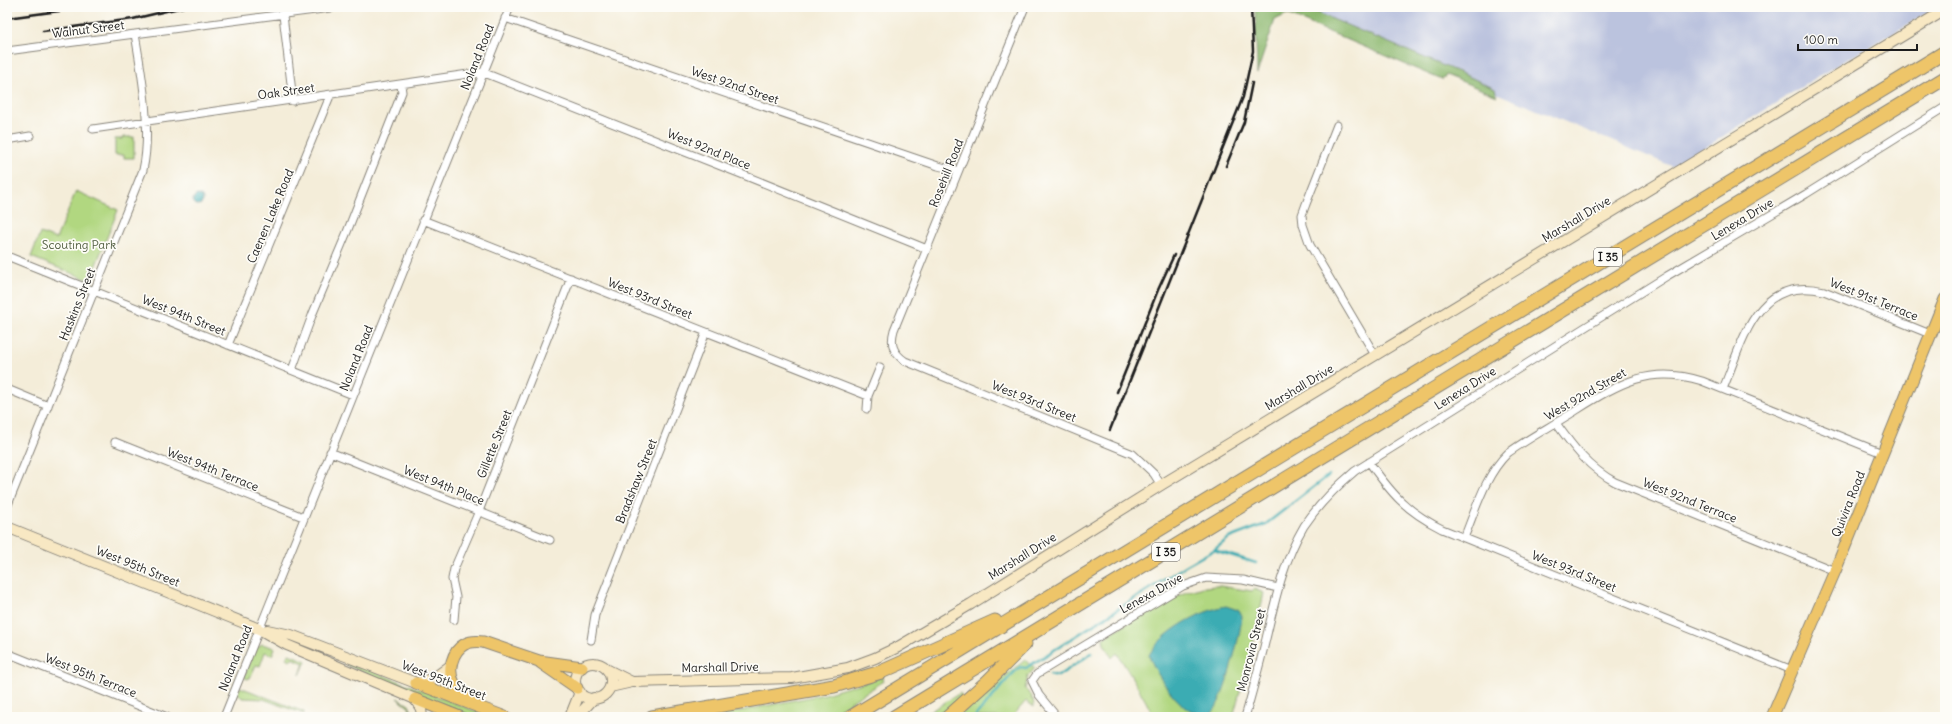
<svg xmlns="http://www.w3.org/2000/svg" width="1952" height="724" viewBox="0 0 1952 724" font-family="Delius,sans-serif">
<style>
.industrial{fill:#bbc3de}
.green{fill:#b1d780;stroke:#667a4e}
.forest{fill:#8cb86e;stroke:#546a45}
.water{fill:#3aacb3;stroke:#2b6468}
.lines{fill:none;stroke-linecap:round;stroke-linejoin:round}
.stream{stroke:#3aacb3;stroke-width:2.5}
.street-casing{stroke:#88847a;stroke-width:9}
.secondary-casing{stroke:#88847a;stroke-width:12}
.primary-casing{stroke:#88847a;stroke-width:13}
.highway-casing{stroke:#88847a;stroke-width:15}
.street{stroke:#fff;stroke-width:7}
.secondary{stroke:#f8e8c3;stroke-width:10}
.primary{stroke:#eec569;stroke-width:11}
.highway{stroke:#eec569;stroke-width:13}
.rail{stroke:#1c1c1c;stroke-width:2.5}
.labels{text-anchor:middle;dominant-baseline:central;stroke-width:3.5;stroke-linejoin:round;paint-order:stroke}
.shield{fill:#fdfcf7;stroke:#605f5e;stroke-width:1}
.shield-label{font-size:11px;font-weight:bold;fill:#1c1c1c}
.street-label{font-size:12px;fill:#1c1c1c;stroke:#fdfcf7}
.park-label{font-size:12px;fill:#505d3f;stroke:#fdfcf7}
</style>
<rect width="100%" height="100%" fill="#fdfcf7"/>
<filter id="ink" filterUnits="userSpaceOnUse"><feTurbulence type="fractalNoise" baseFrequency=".025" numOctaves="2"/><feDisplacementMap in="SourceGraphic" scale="8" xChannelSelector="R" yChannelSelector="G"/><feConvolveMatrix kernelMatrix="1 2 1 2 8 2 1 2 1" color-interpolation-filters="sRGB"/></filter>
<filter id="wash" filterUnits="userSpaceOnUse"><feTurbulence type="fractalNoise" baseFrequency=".012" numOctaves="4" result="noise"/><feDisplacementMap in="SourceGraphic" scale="16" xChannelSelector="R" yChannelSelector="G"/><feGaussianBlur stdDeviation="0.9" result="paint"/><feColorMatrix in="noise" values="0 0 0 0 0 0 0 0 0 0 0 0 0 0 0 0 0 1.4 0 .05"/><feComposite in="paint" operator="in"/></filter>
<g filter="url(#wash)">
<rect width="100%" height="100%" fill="#f4edd9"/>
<path class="industrial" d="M1290,7H1938L1822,74L1674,167Z"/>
<path class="green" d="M123,137H134V158H124V155H115V139H122Z
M76,191L118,210L91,277L86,279L31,257L40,233L56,239Z
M1220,586L1252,591L1254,589L1264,593L1250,655L1233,717H1154C1143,695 1130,674 1117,653L1112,658L1104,644L1103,638C1117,629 1131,621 1146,613C1172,599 1189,586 1220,586Z
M262,644L275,648L272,655L265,652L260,666L256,665L250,678L247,679L244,677L255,649Z
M289,654L306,661L300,675L304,663L292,658L290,660L286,658Z
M1025,660L1035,668L1028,676L1025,689L1032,696L1031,699H1033L1034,707L1026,701L1012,717H957L997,682Z
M347,664L367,669L491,717H473L346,665Z
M882,677L884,681L827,717H710L825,694Z
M240,687L304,712V714L263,699L242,698L238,693Z
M960,693L962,696L941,717H921Z
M397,698L409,705L414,717H407L410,708Z"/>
<path class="forest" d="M1255,7H1304L1470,77L1495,89L1497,96L1446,75L1442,80L1287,14L1275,20L1257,73Z"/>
<path class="water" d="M193 200a5 5 0 1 1 10 0a5 5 0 1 1-10 0Z
M1226,606L1238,610L1242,615C1242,630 1223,704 1212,713C1186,724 1155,674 1149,655C1162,632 1199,611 1226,606Z"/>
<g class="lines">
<path class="stream" d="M1214,550L1229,538L1266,524L1329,475
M1050,674L1058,676L1092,653
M975,717C980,709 986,704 992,698C1001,687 1009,676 1020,667L1026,668L1187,565L1214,550L1256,563"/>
</g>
</g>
<g filter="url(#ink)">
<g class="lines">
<defs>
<path id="street" d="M1025,7L894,330C890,344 893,353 905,361L1133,454L1154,474L1161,485
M283,15L293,101
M505,18L938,166L958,171
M7,51L338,7
M1337,125L1306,204L1302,215L1303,225L1310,245L1375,355
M93,129L482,72L741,174L927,249
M7,140L30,136
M423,220L868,396
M7,256L353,395
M228,345L330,96
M292,370L313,313L347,232L402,92L401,85
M7,389L48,406
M1723,389C1743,341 1756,275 1824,291L1930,334
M867,409L868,396L880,367
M1556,423C1573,447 1589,468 1615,482L1835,571
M115,442L303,517
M330,452L550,540
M1369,462C1392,494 1406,511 1442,529L1792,670
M7,507L143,170C152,130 142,75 135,34
M1464,538C1476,509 1485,475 1508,453C1527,439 1548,428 1567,416C1614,387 1646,363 1702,381L1882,453
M454,620L456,597L452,579L454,569L479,511L571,278
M591,640L595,615L706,332
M7,653L167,717
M224,717L510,7
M1057,717L1039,695L1032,681L1037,674L1183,586L1206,578L1243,580L1278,588
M1245,717C1252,694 1258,670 1264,647C1274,606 1282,563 1304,526C1318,505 1336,487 1355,471L1667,276L1806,194L1945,107"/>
<path id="secondary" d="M7,527L259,629L287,645L415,699L421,709L422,717
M267,630L291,635L416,683L434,678L450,666
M575 681a18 18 0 1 1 36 0a18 18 0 1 1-36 0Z
M608,670L632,682
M610,687L632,682L792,678L848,668L875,658L898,647L971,604L1161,485L1945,10
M570,717L580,692
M577,717L594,698"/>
<path id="primary" d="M541,663L577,688
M416,683L505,717
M415,699L460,717
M478,707C470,700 459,692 454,683C447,671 452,651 465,644C471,641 477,641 483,642L539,661L582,667
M1772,717L1835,571L1945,299"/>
<path id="highway" d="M652,717L834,686L881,672L995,621
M851,717L1945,52
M894,717L1945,78
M948,717L988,681L1025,644"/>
</defs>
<use href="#street" class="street-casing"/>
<use href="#secondary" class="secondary-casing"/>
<use href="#primary" class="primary-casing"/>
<use href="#highway" class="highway-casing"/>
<use href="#street" class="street"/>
<use href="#secondary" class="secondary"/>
<use href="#primary" class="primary"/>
<use href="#highway" class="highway"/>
<path class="rail" d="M7,18L89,7
M43,31L133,19L183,7
M1226,166L1244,122L1252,83
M1117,392L1158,290L1174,255
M1110,430L1243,97L1253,51L1251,7"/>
</g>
</g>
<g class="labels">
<g class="shield">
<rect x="1594" y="248" width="28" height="18" rx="3"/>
<rect x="1152" y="543" width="28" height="18" rx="3"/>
</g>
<g class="shield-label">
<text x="1608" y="257">I 35</text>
<text x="1166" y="552">I 35</text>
</g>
<g class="street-label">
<text transform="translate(88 29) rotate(-7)">Walnut Street</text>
<text transform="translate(477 57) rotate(-68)">Noland Road</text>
<text transform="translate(735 85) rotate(19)">West 92nd Street</text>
<text transform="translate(286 91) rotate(-8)">Oak Street</text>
<text transform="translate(709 149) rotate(22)">West 92nd Place</text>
<text transform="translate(946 173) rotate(-68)">Rosehill Road</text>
<text transform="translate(270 216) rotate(-67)">Caenen Lake Road</text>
<text transform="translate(1576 219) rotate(-31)">Marshall Drive</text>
<text transform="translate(1742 219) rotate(-31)">Lenexa Drive</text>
<text transform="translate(650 298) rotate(22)">West 93rd Street</text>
<text transform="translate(1874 299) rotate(22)">West 91st Terrace</text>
<text transform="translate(77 304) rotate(-68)">Haskins Street</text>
<text transform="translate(184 315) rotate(22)">West 94th Street</text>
<text transform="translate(356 358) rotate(-68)">Noland Road</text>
<text transform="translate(1299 387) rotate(-31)">Marshall Drive</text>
<text transform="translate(1465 388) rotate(-32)">Lenexa Drive</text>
<text transform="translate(1585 394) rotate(-30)">West 92nd Street</text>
<text transform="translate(1034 401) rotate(22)">West 93rd Street</text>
<text transform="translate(494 444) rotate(-68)">Gillette Street</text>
<text transform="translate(213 469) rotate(22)">West 94th Terrace</text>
<text transform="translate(636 481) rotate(-68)">Bradshaw Street</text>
<text transform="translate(444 485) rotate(22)">West 94th Place</text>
<text transform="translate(1690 500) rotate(22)">West 92nd Terrace</text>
<text transform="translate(1848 504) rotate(-68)">Quivira Road</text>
<text transform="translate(1022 556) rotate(-32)">Marshall Drive</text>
<text transform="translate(138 566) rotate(22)">West 95th Street</text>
<text transform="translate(1574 571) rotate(22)">West 93rd Street</text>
<text transform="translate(1151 593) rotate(-29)">Lenexa Drive</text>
<text transform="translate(1251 650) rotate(-76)">Monrovia Street</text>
<text transform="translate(235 658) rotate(-68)">Noland Road</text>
<text transform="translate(720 667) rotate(-1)">Marshall Drive</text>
<text transform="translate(91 675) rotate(22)">West 95th Terrace</text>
<text transform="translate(444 680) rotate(21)">West 95th Street</text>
</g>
<g class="park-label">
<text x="79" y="244">Scouting Park</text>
</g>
</g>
<rect width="1952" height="724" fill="none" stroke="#fdfcf7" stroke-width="24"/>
<path d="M1798 44v6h119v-6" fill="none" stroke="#1c1c1c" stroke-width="2"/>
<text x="1804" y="44" font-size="12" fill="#1c1c1c" stroke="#fdfcf7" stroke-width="3" paint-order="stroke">100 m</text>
</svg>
